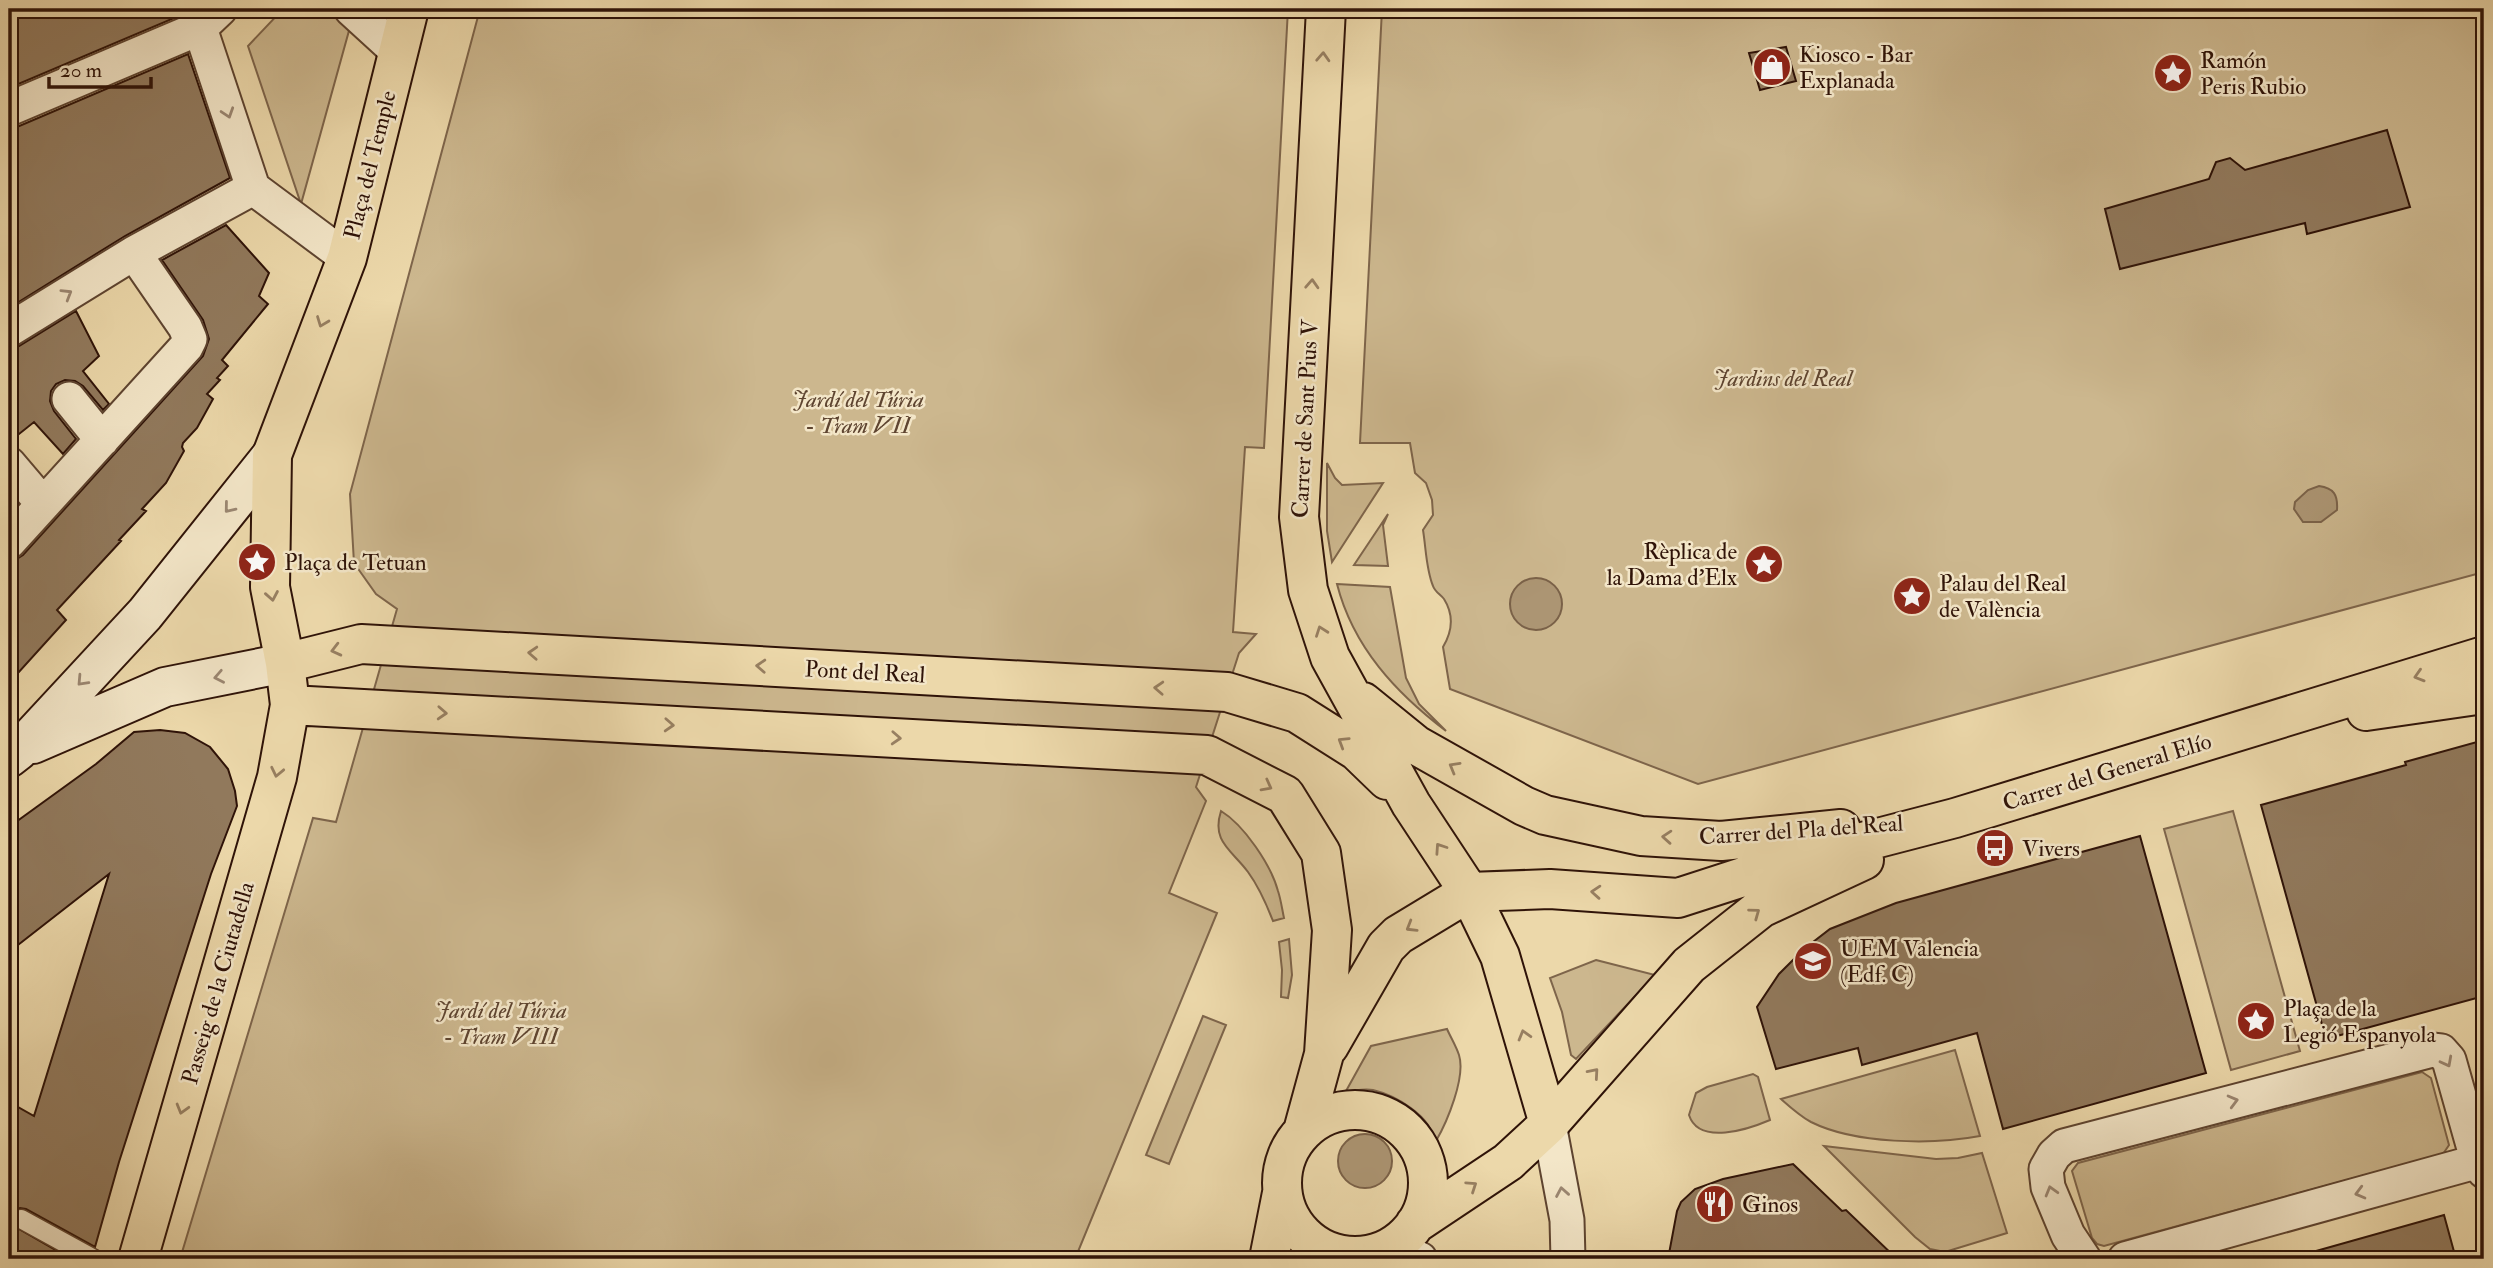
<svg xmlns="http://www.w3.org/2000/svg" width="2493" height="1268" viewBox="0 0 2493 1268" font-family="'IM FELL Double Pica',serif">
<style>
.green{fill:#ccb78e;stroke:#7e654b;stroke-width:2}
.water{fill:#ac9573;stroke:#7a6148;stroke-width:2}
.building{fill:#91795c;stroke:#2f1308;stroke-width:2}
.lines{fill:none;stroke-linecap:round;stroke-linejoin:round}
.lane-casing{stroke:#5e4430;stroke-width:21}
.street-casing{stroke:#5e4430;stroke-width:37}
.secondary-casing{stroke:#2f1308;stroke-width:42}
.primary-casing{stroke:#2f1308;stroke-width:42}
.lane{stroke:#f3e6c8;stroke-width:18}
.street{stroke:#f3e6c8;stroke-width:33}
.secondary{stroke:#f3e6c8;stroke-width:38}
.primary{stroke:#ecd8aa;stroke-width:38}
.oneway{stroke:#977f61}
.oneway2{stroke:#9b8772}
.labels{text-anchor:middle;dominant-baseline:central;stroke-width:5;stroke-linejoin:round;paint-order:stroke}
.poi-label{font-size:23px;fill:#2f1308;stroke:#f3e6c8;text-anchor:start}
.street-label{font-size:23px;fill:#2f1308;stroke:#f3e6c8}
.park-label{font-size:23px;font-style:italic;fill:#5e4430;stroke:#f3e6c8}
</style>
<rect width="100%" height="100%" fill="#ecd8aa"/>
<filter id="stains"><feTurbulence type="fractalNoise" baseFrequency=".00286" numOctaves="4"/><feColorMatrix values="0 0 0 0 .2 0 0 0 0 .09 0 0 0 0 .02 0 0 0 .5 -.17"/></filter>
<radialGradient id="worn" r=".72"><stop offset=".6" stop-color="#630" stop-opacity="0"/><stop offset="1" stop-color="#630" stop-opacity=".3"/></radialGradient>
<path class="green" d="M283,9H329L350,27L301,204L248,46Z
M480,9H1288L1264,448L1245,447L1233,632L1256,634L1239,653L1196,787L1206,801L1169,893L1217,913L1075,1259H180L313,818L336,822L397,609L376,594L354,563L350,494Z
M1382,9H2484V572L1698,784L1450,689L1443,647C1452,632 1454,615 1444,599C1440,594 1435,592 1433,586C1426,569 1426,548 1423,530L1433,515L1432,500L1426,483L1415,473L1410,443H1360Z
M1327,463L1335,478L1342,485L1383,483L1332,562L1327,531Z
M1388,514L1383,525L1388,566L1354,565Z
M1337,584L1390,587L1406,678L1419,704L1446,731C1396,693 1353,647 1337,584Z
M1221,811C1244,825 1271,865 1278,891C1281,900 1282,909 1284,918L1273,921C1266,903 1259,887 1248,872C1232,850 1211,842 1221,811Z
M2233,811L2300,1051L2231,1070L2164,829Z
M1289,939L1292,975L1288,998L1281,997L1282,970L1279,942Z
M1596,960L1655,975L1576,1059L1571,1055L1562,1012L1550,978Z
M1203,1016L1226,1025L1169,1164L1146,1155Z
M1447,1029C1451,1038 1456,1046 1459,1055C1466,1077 1447,1122 1436,1141H1433C1433,1116 1394,1095 1373,1090C1364,1088 1355,1091 1346,1091L1371,1046Z
M1955,1050L1980,1136C1932,1145 1855,1144 1811,1122C1800,1116 1790,1107 1781,1099Z
M2422,1072L2431,1078L2449,1145L2443,1154L2104,1246L2097,1244L2092,1238L2072,1171L2078,1163Z
M1753,1074L1758,1077L1770,1120C1749,1129 1699,1146 1689,1115L1696,1093L1707,1087Z
M1824,1146L1936,1159L1958,1158L1982,1153L2007,1233L1945,1252L1930,1249L1915,1237Z"/>
<path class="water" d="M2319,486C2334,488 2338,495 2337,510L2321,522H2303L2294,509L2295,502L2308,490Z
M1510 604a26 26 0 1 1 52 0a26 26 0 1 1-52 0Z
M1338 1161a27 27 0 1 1 54 0a27 27 0 1 1-54 0Z"/>
<path class="building" d="M9,9H176L179,16L9,88Z
M1786,47L1796,81L1760,90L1749,53Z
M188,54L230,178L125,236L9,308V128L17,127Z
M2387,130L2410,207L2307,234L2305,223L2120,269L2105,209L2209,179L2216,162L2230,158L2245,170Z
M226,225L269,273L259,296L268,304L222,360L228,366L217,378L220,380L207,394L213,399L197,428L183,443L182,447L184,451L166,483L142,509L146,511L119,540L121,541L57,610L66,620L9,683V561L15,560L23,555L203,356L209,339L203,320L162,260Z
M76,311L99,356L83,371L109,404L103,410L83,386L75,381L65,380L56,384L51,391L50,401L54,411L76,439L63,454L34,422L9,442V349L19,346Z
M160,730L185,733L210,747L228,769L235,791L237,806L211,874L119,1162L95,1247L26,1209L20,1208L11,1214L12,1225L71,1259H9V1102L34,1116L109,874L9,952V827L96,764L134,732Z
M2484,740V996L2326,1039L2261,805L2406,765L2405,762Z
M2140,836L2206,1073L2003,1129L1977,1033L1862,1065L1858,1048L1776,1069L1757,1007L1779,974L1804,949L1830,929L1896,903Z
M1793,1164L1842,1211L1846,1210L1897,1259H1668L1677,1211L1681,1202L1695,1189L1723,1179Z
M2444,1215L2456,1259H2317L2316,1251Z"/>
<g class="lines">
<defs>
<path id="lane" d="M21,1219L94,1259"/>
<path id="street" d="M220,9L200,28L253,188L347,258
M351,9L398,52
M9,109L200,28
M9,330L134,253L253,188
M69,399L102,440
M9,464L43,504
M9,542L186,347L190,339L185,327L134,253
M1549,1124L1567,1220L1568,1259
M1389,1247L1420,1259
M2084,1259L2068,1235L2048,1187L2046,1169L2054,1155L2064,1146L2432,1050L2441,1051L2449,1060L2473,1145L2484,1171
M2125,1259L2479,1161"/>
<path id="secondary" d="M33,744L165,687L285,663
M9,758L18,751L145,614L272,455"/>
<path id="primary" d="M1326,9L1299,517L1308,590L1330,657L1411,804L1469,892L1500,956L1549,1124
M285,663L361,644L1227,692L1297,713L1357,751L1387,780
M1363,702L1416,745L1524,806L1545,815L1641,836L1721,841L1841,829
M290,705L1207,755L1285,795L1321,853L1332,930L1324,1054L1303,1131
M2366,711L2484,694
M1329,1046L1386,947L1398,935L1469,892L1550,889L1678,898L1805,857L1955,818L2484,656
M1282 1183a73 73 0 1 1 146 0a73 73 0 1 1-146 0Z
M1415,1224L1508,1162L1549,1124L1689,965L1761,908L1864,860
M138,1259L277,777L290,705L285,663L270,587L272,455L347,258L409,9
M1269,1259L1282,1193"/>
</defs>
<use href="#lane" class="lane-casing"/>
<use href="#street" class="street-casing"/>
<use href="#secondary" class="secondary-casing"/>
<use href="#primary" class="primary-casing"/>
<use href="#lane" class="lane"/>
<use href="#street" class="street"/>
<use href="#secondary" class="secondary"/>
<use href="#primary" class="primary"/>
</g>
<defs><path id="oneway-chevron" d="M-2-3.5L2.5 0L-2 3.5" fill="none" stroke-width="1.6" stroke-linecap="round" stroke-linejoin="round" transform="scale(1.75)"/></defs>
<g class="oneway">
<use href="#oneway-chevron" transform="translate(1323 57) rotate(-87)"/>
<use href="#oneway-chevron" transform="translate(1312 284) rotate(-87)"/>
<use href="#oneway-chevron" transform="translate(322 322) rotate(111)"/>
<use href="#oneway-chevron" transform="translate(272 596) rotate(80)"/>
<use href="#oneway-chevron" transform="translate(1321 631) rotate(-110)"/>
<use href="#oneway-chevron" transform="translate(336 650) rotate(166)"/>
<use href="#oneway-chevron" transform="translate(533 653) rotate(-177)"/>
<use href="#oneway-chevron" transform="translate(761 666) rotate(-177)"/>
<use href="#oneway-chevron" transform="translate(2419 676) rotate(163)"/>
<use href="#oneway-chevron" transform="translate(1159 688) rotate(-177)"/>
<use href="#oneway-chevron" transform="translate(442 713) rotate(3)"/>
<use href="#oneway-chevron" transform="translate(669 725) rotate(3)"/>
<use href="#oneway-chevron" transform="translate(896 738) rotate(3)"/>
<use href="#oneway-chevron" transform="translate(1343 742) rotate(-148)"/>
<use href="#oneway-chevron" transform="translate(1454 767) rotate(-150)"/>
<use href="#oneway-chevron" transform="translate(277 772) rotate(102)"/>
<use href="#oneway-chevron" transform="translate(1267 786) rotate(28)"/>
<use href="#oneway-chevron" transform="translate(1667 837) rotate(-176)"/>
<use href="#oneway-chevron" transform="translate(1440 848) rotate(-124)"/>
<use href="#oneway-chevron" transform="translate(1596 892) rotate(-176)"/>
<use href="#oneway-chevron" transform="translate(1755 913) rotate(-36)"/>
<use href="#oneway-chevron" transform="translate(1411 927) rotate(149)"/>
<use href="#oneway-chevron" transform="translate(1524 1035) rotate(-106)"/>
<use href="#oneway-chevron" transform="translate(1594 1073) rotate(-49)"/>
<use href="#oneway-chevron" transform="translate(182 1109) rotate(106)"/>
<use href="#oneway-chevron" transform="translate(1472 1186) rotate(-34)"/>
</g>
<g class="oneway2">
<use href="#oneway-chevron" transform="translate(228 113) rotate(72)"/>
<use href="#oneway-chevron" transform="translate(67 294) rotate(-31)"/>
<use href="#oneway-chevron" transform="translate(229 508) rotate(129)"/>
<use href="#oneway-chevron" transform="translate(219 677) rotate(169)"/>
<use href="#oneway-chevron" transform="translate(82 681) rotate(133)"/>
<use href="#oneway-chevron" transform="translate(2447 1062) rotate(62)"/>
<use href="#oneway-chevron" transform="translate(2233 1101) rotate(-15)"/>
<use href="#oneway-chevron" transform="translate(2051 1191) rotate(-106)"/>
<use href="#oneway-chevron" transform="translate(1562 1192) rotate(-100)"/>
<use href="#oneway-chevron" transform="translate(2360 1193) rotate(165)"/>
</g>
<defs>
<symbol id="shop-disc" viewBox="-11 -11 22 22"><circle r="9.5" fill="#8f2418" stroke="#f3e6c8"/><path d="M-5-2.5h2.3a2.7 3.5 0 0 1 5.4 0H5L5.5 6h-11ZM-1.5-2.5h3a1.5 2.3 0 0 0-3 0Z" fill="#fff"/></symbol>
<symbol id="sight-disc" viewBox="-11 -11 22 22"><circle r="9.5" fill="#8f2418" stroke="#f3e6c8"/><path d="M0-6L1.8-2.2L6-1.7L2.9 1.2L3.7 5.4L0 3.3L-3.7 5.4L-2.9 1.2L-6-1.7L-1.8-2.2Z" fill="#fff"/></symbol>
<symbol id="bus-disc" viewBox="-11 -11 22 22"><circle r="9.5" fill="#8f2418" stroke="#f3e6c8"/><path d="M-5-6H5V4H4V6H2V4H-2V6H-4V4H-5ZM-3.5-4V0h7V-4ZM-3.5 1.2v1.5H-2V1.2ZM2 1.2v1.5H3.5V1.2Z" fill="#fff"/></symbol>
<symbol id="university-disc" viewBox="-11 -11 22 22"><circle r="9.5" fill="#8f2418" stroke="#f3e6c8"/><path d="M0-5L7-2L0 1L-7-2ZM-4 1L0 2.5L4 1V4Q0 6-4 4Z" fill="#fff"/></symbol>
<symbol id="restaurant-disc" viewBox="-11 -11 22 22"><circle r="9.5" fill="#8f2418" stroke="#f3e6c8"/><path d="M-5-6h1v4h1v-4h1v4h1v-4h1v5L-1.5 .5V6h-2V.5L-5-1ZM5-6V6H3V1.5H1.5Q1.5-4 5-6Z" fill="#fff"/></symbol>
</defs>
<g fill-rule="evenodd">
<use href="#shop-disc" x="1750" y="45" width="44" height="44"/>
<use href="#sight-disc" x="2151" y="51" width="44" height="44"/>
<use href="#sight-disc" x="235" y="540" width="44" height="44"/>
<use href="#sight-disc" x="1742" y="542" width="44" height="44"/>
<use href="#sight-disc" x="1890" y="574" width="44" height="44"/>
<use href="#bus-disc" x="1973" y="826" width="44" height="44"/>
<use href="#university-disc" x="1791" y="939" width="44" height="44"/>
<use href="#sight-disc" x="2234" y="999" width="44" height="44"/>
<use href="#restaurant-disc" x="1693" y="1182" width="44" height="44"/>
</g>
<g class="labels">
<g class="poi-label">
<text x="1799" y="54">Kiosco - Bar<tspan x="1799" dy="26">Explanada</tspan></text>
<text x="2200" y="60">Ramón<tspan x="2200" dy="26">Peris Rubio</tspan></text>
<text x="1737" y="551" text-anchor="end">Rèplica de<tspan x="1737" dy="26">la Dama d'Elx</tspan></text>
<text x="284" y="562">Plaça de Tetuan</text>
<text x="1939" y="583">Palau del Real<tspan x="1939" dy="26">de València</tspan></text>
<text x="2022" y="848">Vivers</text>
<text x="1840" y="948">UEM Valencia<tspan x="1840" dy="26">(Edf. C)</tspan></text>
<text x="2283" y="1008">Plaça de la<tspan x="2283" dy="26">Legió Espanyola</tspan></text>
<text x="1742" y="1204">Ginos</text>
</g>
<g class="street-label">
<text transform="translate(370 165) rotate(-76)">Plaça del Temple</text>
<text transform="translate(1305 419) rotate(-87)">Carrer de Sant Pius V</text>
<text transform="translate(865 672) rotate(3)">Pont del Real</text>
<text transform="translate(2107 772) rotate(-17)">Carrer del General Elío</text>
<text transform="translate(1801 830) rotate(-4)">Carrer del Pla del Real</text>
<text transform="translate(218 983) rotate(-74)">Passeig de la Ciutadella</text>
</g>
<g class="park-label">
<text x="1783" y="378">Jardins del Real</text>
<text x="858" y="399">Jardí del Túria<tspan x="858" dy="26">- Tram VII</tspan></text>
<text x="501" y="1010">Jardí del Túria<tspan x="501" dy="26">- Tram VIII</tspan></text>
</g>
</g>
<rect width="2493" height="1268" fill="none" stroke="#ecd8aa" stroke-width="35"/>
<rect x="10" y="10" width="2472" height="1247" fill="none" stroke="#2f1308" stroke-width="3.5"/>
<rect x="18" y="18" width="2458" height="1233" fill="none" stroke="#2f1308" stroke-width="2"/>
<path d="M49 77v10h102v-10" fill="none" stroke="#2f1308" stroke-width="3.5"/>
<text x="60" y="77" font-size="21" fill="#2f1308" stroke="#f3e6c8" stroke-width="5" paint-order="stroke">20 m</text>
<rect width="100%" height="100%" filter="url(#stains)"/>
<rect width="100%" height="100%" fill="url(#worn)"/>
</svg>
